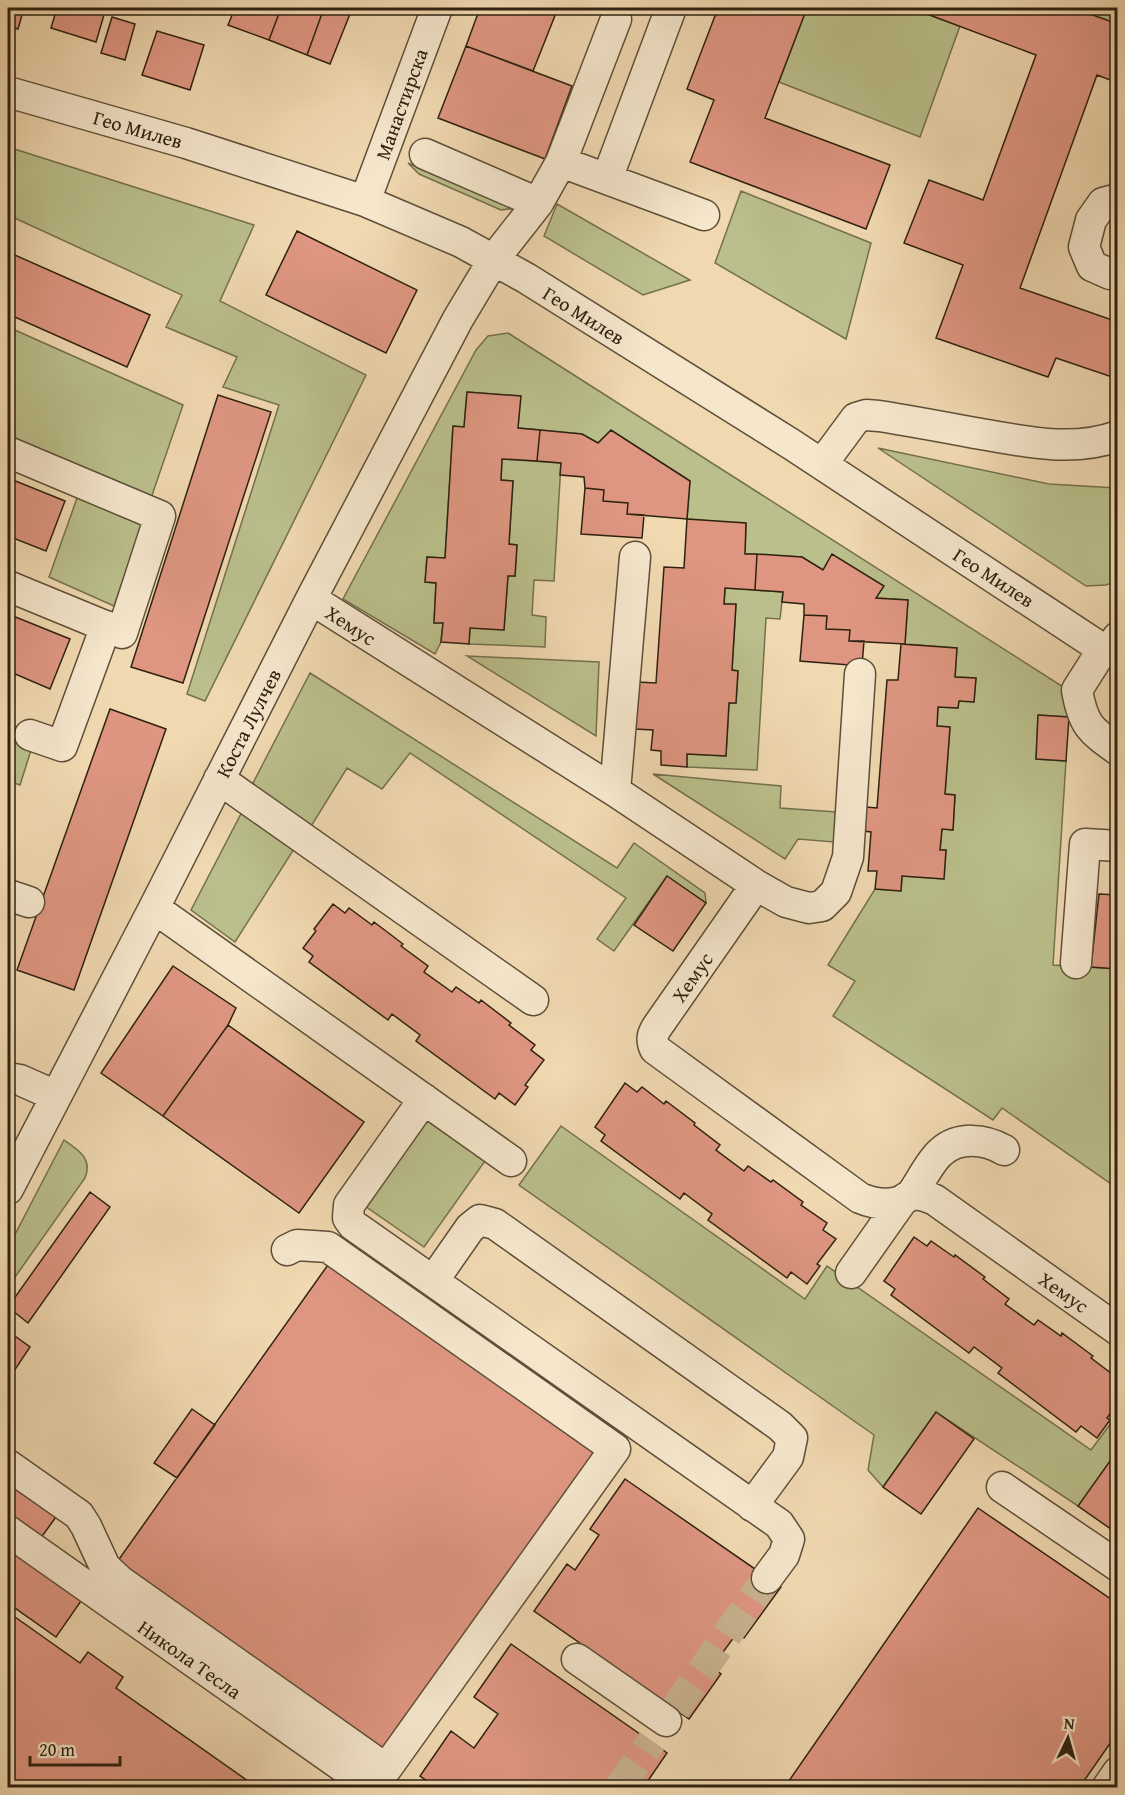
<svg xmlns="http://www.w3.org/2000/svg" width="1125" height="1795" viewBox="0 0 1125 1795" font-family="'Gentium Book Plus',serif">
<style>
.green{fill:#babf8b;stroke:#74704e;stroke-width:1.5}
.building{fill:#df9681;stroke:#2e2110;stroke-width:1.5}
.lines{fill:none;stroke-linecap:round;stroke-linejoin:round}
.minor-tunnel{stroke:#c9b390;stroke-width:30;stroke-dasharray:30 15;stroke-linecap:butt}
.minor-casing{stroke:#5e4f38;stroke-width:33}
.minor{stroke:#f5e6cc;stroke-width:30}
.labels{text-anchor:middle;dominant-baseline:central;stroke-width:4.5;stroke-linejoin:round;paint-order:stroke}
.street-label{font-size:20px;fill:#2e2110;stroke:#f5e6cc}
</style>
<rect width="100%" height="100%" fill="#f0d8b0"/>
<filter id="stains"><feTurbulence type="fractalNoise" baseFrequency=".00333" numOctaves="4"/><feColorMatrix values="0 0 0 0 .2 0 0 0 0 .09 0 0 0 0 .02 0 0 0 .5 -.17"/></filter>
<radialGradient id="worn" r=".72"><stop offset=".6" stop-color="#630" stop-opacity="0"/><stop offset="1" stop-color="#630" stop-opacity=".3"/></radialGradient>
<path class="green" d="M807,8H911L960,26L920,137L779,82Z
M1073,8H1117V24Z
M8,147L254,225L220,301L366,375L205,701L187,694L279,405L223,387L237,357L166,327L182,295L8,215Z
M408,163L517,208L501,210L419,174Z
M741,191L871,243L846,339L715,263Z
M557,204L690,280L643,295L544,236Z
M8,327L183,405L114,606L49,577L87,470L8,436Z
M508,333L1071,692L1069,717L1038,715L1036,759L1066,761L1053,965L1117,969V1188L1002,1108L993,1120L833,1016L855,981L828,965L875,889L901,891L902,876L944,879L946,850H940L942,829L953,830L955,795L945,794L950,727L937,726L938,707L958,708L959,701L974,702L976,678L955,677L957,648L905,644L908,600L876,598L883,586L832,555L823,570L802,557L745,554L746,524L687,519L690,481L611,431L598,443L582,434L518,428L520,396L467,392L464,427L453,426L445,558L427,557L425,582L436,583L434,623H443L441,642L435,654L343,599L476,350L488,336Z
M878,448L1049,484L1117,488V581L1106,585L1086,586Z
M502,459L561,463L554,581L534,580L532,615L546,617L545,647L469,644L470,628L504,630L508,576H515L517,545L509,544L513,481L501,480Z
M725,588L783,592L780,619L766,618L757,770L687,767V754L726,756L729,703H736L738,671L732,670L736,605L724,604Z
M467,656L599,662L596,736Z
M310,673L617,868L634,843L705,893L706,903L667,876L614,951L597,939L626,898L410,753L382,789L347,768L310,828L252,785Z
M8,739L32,747L20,785L8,781Z
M653,774L781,786L780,808L836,812L834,842L798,839L785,859Z
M243,810L294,849L235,942L191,910Z
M426,1120L485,1161L424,1247L365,1206Z
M561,1126L805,1299L827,1266L1091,1450L1117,1415V1467L1078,1506L936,1412L883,1487L868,1470L874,1435L519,1185Z
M64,1140C78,1150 93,1158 85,1178L8,1287V1248Z"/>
<path class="building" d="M8,8H24L18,29L8,26Z
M57,8H106L96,42L51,28Z
M235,8H281L269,40L228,25Z
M281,8H324L307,55L269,40Z
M324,8H334L350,14L330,64L307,55Z
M338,8H352L350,14L338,9Z
M480,8H558L533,71L466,46Z
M718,8H807L765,118L890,165L866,229L690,162L714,100L687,89Z
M911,8H1073L1118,24V83L1097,75L1020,288L1118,322V379L1056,358L1048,377L936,338L963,265L904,243L929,180L983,200L1036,55Z
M112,17L135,24L125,60L101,53Z
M157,31L204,45L190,90L142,75Z
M466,46L572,86L545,159L438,118Z
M297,231L417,290L386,353L266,295Z
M8,252L150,315L127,367L8,314Z
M467,392L521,396L518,428L540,430L537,461L502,459L501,480L513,481L509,544L517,545L515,576H508L504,630L470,628L469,644L441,642L443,623H434L436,583L425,582L427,557L445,558L453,426L464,427Z
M218,395L271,412L183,683L131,667Z
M540,430L582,434L598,443L611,430L690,481L687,519L627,514L628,503L603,501L604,490L585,488L584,477L560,475L561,463L537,461Z
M8,478L65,501L46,551L8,536Z
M585,488L604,490L603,501L628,503L627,514L644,515L642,538L581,534Z
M687,519L746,523L745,554H757L755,590L725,588L724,604H736L732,670L738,671L736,703H729L726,756L687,754V767L661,765V751L651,750L653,730L635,729L638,682L656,683L664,567L684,568Z
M757,554L802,557L823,570L832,554L884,586L876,598L908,600L905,644L849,641L850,630L826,629L827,616L804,615V604L782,602L783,592L755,590Z
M8,614L70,639L50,689L13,673L8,686Z
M804,615L827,616L826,629L850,630L849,641H864L862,666L800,661Z
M901,644L957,648L955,677L976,678L974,702L959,701L958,708L938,707L937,726L950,727L945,794L955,795L953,830L942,829L940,850H946L944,879L902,876L901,891L875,889L877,871H868L871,832L864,831L866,807L877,808L887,680H898Z
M110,709L166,729L74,990L17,970Z
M1038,715L1069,717L1066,761L1036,759Z
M667,876L706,903L673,951L634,925Z
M1099,894L1118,895V969L1091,967Z
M333,904L345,913L349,908L372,925L374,922L403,944L401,946L428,966L424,972L452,992L456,987L479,1003L481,1000L511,1023L509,1025L535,1045L531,1050L544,1060L525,1085L528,1087L515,1105L499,1093L495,1099L416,1041L420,1035L392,1014L388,1020L309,962L313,956L303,948L316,931L314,929Z
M173,966L236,1008L228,1025L163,1116L101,1073Z
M228,1025L364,1122L299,1213L163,1116Z
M625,1083L637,1092L642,1087L664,1104L666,1101L695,1123L694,1125L720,1145L716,1150L744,1171L748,1166L771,1182L773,1180L803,1202L801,1205L827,1223L823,1230L836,1239L817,1264L820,1266L807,1284L791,1272L787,1278L708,1220L712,1214L684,1193L680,1199L601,1141L605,1135L595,1127Z
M90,1192L110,1207L28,1323L8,1307Z
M914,1237L927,1246L931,1241L954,1257L955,1255L985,1277L983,1279L1009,1299L1005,1304L1034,1325L1038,1320L1061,1336L1062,1333L1093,1356L1091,1358L1116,1377L1112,1383L1118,1387V1403L1107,1418L1110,1420L1097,1438L1081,1426L1076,1432L998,1373L1002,1368L974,1347L969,1353L891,1295L895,1289L884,1281Z
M330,1262L599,1453L386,1753L117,1562Z
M8,1331L30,1347L8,1380Z
M192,1409L215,1425L177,1478L154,1463Z
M936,1412L974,1439L921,1514L883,1487Z
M1110,1461L1118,1467V1534L1078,1506Z
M625,1479L781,1587L744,1638L737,1633L712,1667L721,1674L689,1719L534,1611L567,1564L575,1570L599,1535L590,1529Z
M8,1484L56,1517L40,1539L8,1516Z
M978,1508L1118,1604V1732L1079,1788H784Z
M8,1549L81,1601L56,1637L8,1603Z
M8,1612L80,1663L88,1652L106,1665L123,1677L116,1688L258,1788H8Z
M511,1644L667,1753L643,1788H615L605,1781L600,1788H437L420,1776L451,1731L474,1748L498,1714L474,1697Z"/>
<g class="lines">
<path class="minor-tunnel" d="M675,1709L767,1578
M619,1788L652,1741"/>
<defs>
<path id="minor" d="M8,92L186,143L365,201L461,242L526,278L791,444L1107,652L1118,637
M425,154L538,203
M561,162L704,215
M607,179L671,8
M1118,199L1103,203L1091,220L1084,247L1092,266L1110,274L1118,273
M365,201L437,8
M8,452L160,516L122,633L8,586
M822,464L856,418L866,415L879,416C911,421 943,427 975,433C1023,441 1071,453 1118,436
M311,599L615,791L756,885L657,1027C652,1035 651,1040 655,1049L860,1198C872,1203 885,1206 898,1202C903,1201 906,1197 911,1195C919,1193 928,1197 935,1200L1118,1330
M1103,649L1077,690C1083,725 1090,730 1118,750
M30,735L62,746L106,626
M219,779L533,1000
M615,791L635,557
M756,885L786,902L809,908L822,906L836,892L848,857L860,674
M8,895L29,902
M154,908L511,1161
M1076,963L1085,844L1118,846
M8,1078L20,1080L56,1096
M424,1099L349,1205L348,1218L353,1225L779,1524L789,1539L784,1555L767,1578
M8,1189L154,908L311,599L458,319L494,259L538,203L561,162L616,19
M911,1195C920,1183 930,1161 941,1152C959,1136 985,1139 1004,1150
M851,1273L901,1202
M433,1281L470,1228L480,1220L495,1224L780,1426L792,1438L788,1457L752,1506
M8,1465L79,1515L86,1526L105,1567L120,1581L386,1769L615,1449L328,1247L297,1245L287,1250
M1002,1487L1118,1566
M8,1531L373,1788
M577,1659L666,1721
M1107,1788L1118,1772"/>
</defs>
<use href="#minor" class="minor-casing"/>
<use href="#minor" class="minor"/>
</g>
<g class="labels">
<g class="street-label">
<text transform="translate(401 104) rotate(-70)">Манастирска</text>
<text transform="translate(138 129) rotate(16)">Гео Милев</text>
<text transform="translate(584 315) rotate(32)">Гео Милев</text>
<text transform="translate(994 577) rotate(33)">Гео Милев</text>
<text transform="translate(351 625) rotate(33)">Хемус</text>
<text transform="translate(248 723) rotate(-63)">Коста Лулчев</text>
<text transform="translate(692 977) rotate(-55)">Хемус</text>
<text transform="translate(1064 1292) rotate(35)">Хемус</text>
<text transform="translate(190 1659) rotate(35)">Никола Тесла</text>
</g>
</g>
<rect width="1125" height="1795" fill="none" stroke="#f0d8b0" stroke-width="30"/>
<rect x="9" y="9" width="1107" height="1777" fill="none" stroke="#2e2110" stroke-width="3"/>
<rect x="15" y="15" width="1095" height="1765" fill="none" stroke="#2e2110" stroke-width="1.5"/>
<g transform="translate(1068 1738) rotate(5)" stroke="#f5e6cc" stroke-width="4.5" paint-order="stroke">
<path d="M0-4.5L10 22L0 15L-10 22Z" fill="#2e2110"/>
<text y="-9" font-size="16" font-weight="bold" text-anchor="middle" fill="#2e2110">N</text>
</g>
<path d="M30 1756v9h90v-9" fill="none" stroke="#2e2110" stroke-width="3"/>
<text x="39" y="1756" font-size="18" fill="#2e2110" stroke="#f5e6cc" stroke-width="4.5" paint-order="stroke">20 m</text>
<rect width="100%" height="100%" filter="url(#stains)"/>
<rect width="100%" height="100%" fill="url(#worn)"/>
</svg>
